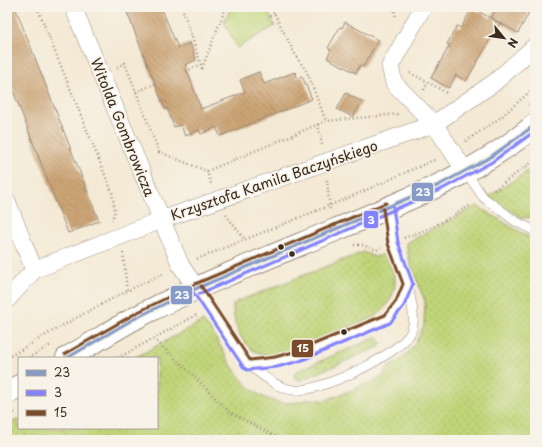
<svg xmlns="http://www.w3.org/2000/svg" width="542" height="447" viewBox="0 0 542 447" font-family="'Playpen Sans',sans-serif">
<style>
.grass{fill:url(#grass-dots);stroke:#7e7f4b}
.green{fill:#c0d478;stroke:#7e7f4b}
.building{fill:url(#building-back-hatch)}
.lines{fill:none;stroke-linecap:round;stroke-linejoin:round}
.lane-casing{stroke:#988a79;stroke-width:10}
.street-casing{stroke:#988a79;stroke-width:18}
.secondary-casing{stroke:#988a79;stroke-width:24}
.path{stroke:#988a79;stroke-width:2.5;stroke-dasharray:1 3;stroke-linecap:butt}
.lane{stroke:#fff;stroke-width:9}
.street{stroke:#fff;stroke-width:17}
.secondary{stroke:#fff;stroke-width:22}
.bus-1-casing{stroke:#f7f3e8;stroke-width:6}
.bus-2-casing{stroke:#f7f3e8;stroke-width:6}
.bus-3-casing{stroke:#f7f3e8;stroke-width:6}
.bus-1{stroke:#869bc7;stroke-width:3}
.bus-2{stroke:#8383ff;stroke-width:3}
.bus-3{stroke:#7a4b2a;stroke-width:3}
.bus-dot{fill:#3b2a1e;stroke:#f7f3e8;stroke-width:1.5}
.labels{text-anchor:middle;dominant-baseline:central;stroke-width:3.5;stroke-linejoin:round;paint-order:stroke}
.street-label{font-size:14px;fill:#3b2a1e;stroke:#f7f3e8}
.line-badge{stroke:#f7f3e8;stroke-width:1.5}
.badge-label{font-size:11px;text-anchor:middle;font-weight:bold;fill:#fff}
</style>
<defs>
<pattern id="grass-dots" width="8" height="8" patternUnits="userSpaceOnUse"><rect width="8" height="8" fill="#c0d478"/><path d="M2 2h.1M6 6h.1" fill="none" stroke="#a6b667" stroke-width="1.8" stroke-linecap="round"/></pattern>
<pattern id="building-back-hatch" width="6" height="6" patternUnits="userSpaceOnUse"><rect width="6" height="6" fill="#cda677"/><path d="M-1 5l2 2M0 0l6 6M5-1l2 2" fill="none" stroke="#a88761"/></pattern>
</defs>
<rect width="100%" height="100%" fill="#f7f3e8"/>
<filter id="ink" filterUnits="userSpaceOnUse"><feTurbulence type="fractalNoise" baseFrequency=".025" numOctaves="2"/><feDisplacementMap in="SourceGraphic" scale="8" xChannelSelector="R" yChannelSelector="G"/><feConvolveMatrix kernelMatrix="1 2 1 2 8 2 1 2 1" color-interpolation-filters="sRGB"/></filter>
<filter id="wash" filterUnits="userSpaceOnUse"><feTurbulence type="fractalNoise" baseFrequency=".012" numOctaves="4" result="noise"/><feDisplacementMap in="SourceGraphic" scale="16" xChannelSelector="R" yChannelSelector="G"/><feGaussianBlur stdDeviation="0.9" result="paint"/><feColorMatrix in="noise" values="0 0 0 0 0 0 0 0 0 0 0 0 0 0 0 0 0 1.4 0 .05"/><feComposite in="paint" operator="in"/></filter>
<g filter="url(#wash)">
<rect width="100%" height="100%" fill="#f4e9d4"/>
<path class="grass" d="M535,166L534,217L522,218L488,197Z
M477,206L535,241V440H7V425L19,419V428H157V358H134L203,321L209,327C229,359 243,400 286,403C302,404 308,395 324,401L381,378L388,368L402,359L415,344L424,325L425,301L411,267L406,243Z
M363,252L375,257L382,254C405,276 395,304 371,319C351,327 332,334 313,342C300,348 287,355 272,355C245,356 233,329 233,305L236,302Z
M377,337L381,343L379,347L301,380L295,378L294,374L297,371Z"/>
<path class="green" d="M232,7H265L275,26L237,48L224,21Z"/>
<g id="blocks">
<path class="building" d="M7,7H15L99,221L68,233L7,75Z
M125,7H161L178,48L190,43L196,60L185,65L201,109L245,92L240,80L259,72L264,84L295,72L297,78L302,76L312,99L220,136L216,127L201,134L199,130L185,136L181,125L174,127L167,108L165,109Z
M497,7H532L518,33L491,18Z
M472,8L500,23L466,81L456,75L449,88L431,78L450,45L447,44L457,26L461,28Z
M345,22L378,40L363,67L360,65L356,73L327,58L331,50L328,48L340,27L342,28Z
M346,93L362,102L353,117L337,109Z"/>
</g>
</g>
<g filter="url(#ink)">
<use href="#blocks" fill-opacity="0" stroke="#988a79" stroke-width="1"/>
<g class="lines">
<defs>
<path id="lane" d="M466,172L483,197L515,221L535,231
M197,289L248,365L276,362L299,356L388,319L400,304L408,284L393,243L388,209
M248,365C262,374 276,388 293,390C316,394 400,355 411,332C417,319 410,299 408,284"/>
<path id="street" d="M73,7L181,266L197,289
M423,7L390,66L394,83L434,124L466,172
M7,201L34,270
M7,300L34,270L161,220L434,124L495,82L535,46"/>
<path id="secondary" d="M67,358C92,344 116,328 141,315C203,283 270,257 335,230C404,201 477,174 535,125
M7,393L19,386"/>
</defs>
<use href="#lane" class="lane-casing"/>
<use href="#street" class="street-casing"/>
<use href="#secondary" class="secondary-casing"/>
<path class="path" d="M37,7L112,192L115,211L112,220
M182,7L202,68L226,7
M271,7L296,56L307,72L326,121
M394,7L396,18
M270,16L274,13
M117,67L125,63L159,152L207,171L211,184
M186,71L200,65
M410,73L428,82L424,90
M428,82L448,94
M136,92L157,83
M529,105L535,100
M318,124L322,145
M466,141L500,118L535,87
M207,171L326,121L400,114
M7,178L9,185
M327,180L330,210
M494,190L535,160
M226,215L245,240
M404,238L433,227L471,205
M354,245H363L376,250L381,248
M123,253L127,291
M197,259L348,198L436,159
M154,339L192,374L229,412L282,440
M7,358C59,327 110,298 165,273
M28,358L51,345
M118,358L198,314
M7,417L15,412"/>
<use href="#lane" class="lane"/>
<use href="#street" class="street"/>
<use href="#secondary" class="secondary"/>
<defs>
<path id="bus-1" d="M67,358L132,320L188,292L439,185L489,158L535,125"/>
<path id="bus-2" d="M193,292L244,368L247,370L277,367L300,361L390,323L404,306L413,284L398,242L393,207
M199,294L442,189L492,162L535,131"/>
<path id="bus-3" d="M201,286L250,360L275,357L297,351L385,315L396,301L403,284L388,244L383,209
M65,354L138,312L195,284L386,203"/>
</defs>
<use href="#bus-1" class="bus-1-casing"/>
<use href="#bus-2" class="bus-2-casing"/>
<use href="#bus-3" class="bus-3-casing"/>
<use href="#bus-1" class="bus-1"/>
<use href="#bus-2" class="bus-2"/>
<use href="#bus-3" class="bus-3"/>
</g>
</g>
<g class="bus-dot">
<circle cx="281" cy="247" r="3.5"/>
<circle cx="292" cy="254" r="3.5"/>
<circle cx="344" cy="332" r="3.5"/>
</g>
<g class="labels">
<g class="street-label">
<text transform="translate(123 127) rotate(68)">Witolda Gombrowicza</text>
<text transform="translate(274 180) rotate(-19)">Krzysztofa Kamila Baczyńskiego</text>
</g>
</g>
<g class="line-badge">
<rect x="411" y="182" width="23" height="20" rx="4" fill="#869bc7"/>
<rect x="363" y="210" width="16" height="19" rx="4" fill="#8383ff"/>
<rect x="170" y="285" width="23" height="20" rx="4" fill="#869bc7"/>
<rect x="291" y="339" width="23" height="19" rx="4" fill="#7a4b2a"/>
</g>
<g class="badge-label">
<text x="423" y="196">23</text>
<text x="371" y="224">3</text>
<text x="182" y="299">23</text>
<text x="303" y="352">15</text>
</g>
<rect width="542" height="447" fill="none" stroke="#f7f3e8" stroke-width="24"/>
<rect x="18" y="357" width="140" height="72" fill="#f7f3e8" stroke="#aca397"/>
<rect x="26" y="370" width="20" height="6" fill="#869bc7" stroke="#aca397"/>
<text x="54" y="377" font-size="12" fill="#3b2a1e">23</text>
<rect x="26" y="390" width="20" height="6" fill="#8383ff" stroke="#aca397"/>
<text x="54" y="397" font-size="12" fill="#3b2a1e">3</text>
<rect x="26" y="410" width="20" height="6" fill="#7a4b2a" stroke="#aca397"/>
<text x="54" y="417" font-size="12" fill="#3b2a1e">15</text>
<g transform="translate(504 38) rotate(119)" stroke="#f7f3e8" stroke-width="3" paint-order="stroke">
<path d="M0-3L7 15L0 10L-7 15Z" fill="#3b2a1e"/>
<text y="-6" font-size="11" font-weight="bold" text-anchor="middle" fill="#3b2a1e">N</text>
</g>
</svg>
